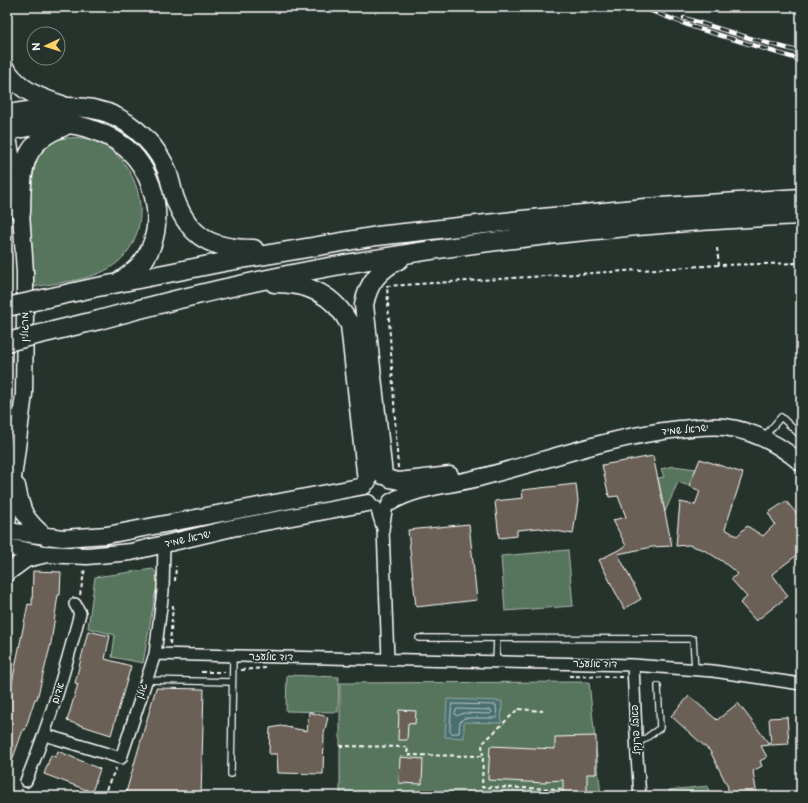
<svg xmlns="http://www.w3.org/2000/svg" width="808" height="803" viewBox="0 0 808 803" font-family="'Balsamiq Sans','Playpen Sans Hebrew',sans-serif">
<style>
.green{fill:#57745c;stroke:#abbaae}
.water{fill:#4a6f6e;stroke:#92a9a8}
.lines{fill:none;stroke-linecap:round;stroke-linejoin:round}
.shore{stroke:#b7c5c5;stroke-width:1}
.building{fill:#6b6055;stroke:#fff}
.lane-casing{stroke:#fff;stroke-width:8}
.street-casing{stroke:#fff;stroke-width:14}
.secondary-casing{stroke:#fff;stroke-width:19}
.primary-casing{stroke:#fff;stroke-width:21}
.path{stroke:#fff;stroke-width:2;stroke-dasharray:4 3;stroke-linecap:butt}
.lane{stroke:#26332d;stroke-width:5.5}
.street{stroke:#26332d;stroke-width:11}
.secondary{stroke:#26332d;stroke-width:16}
.primary{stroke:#26332d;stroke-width:18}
.rail-casing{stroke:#fff;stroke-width:4.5}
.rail{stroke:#26332d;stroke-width:3;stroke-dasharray:9;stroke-linecap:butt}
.primary-bridge-casing{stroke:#fff;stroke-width:21;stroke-linecap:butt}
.primary-bridge{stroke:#26332d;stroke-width:18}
.labels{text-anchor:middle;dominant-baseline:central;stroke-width:3.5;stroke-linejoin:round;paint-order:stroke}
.street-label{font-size:10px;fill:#fff;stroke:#26332d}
</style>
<rect width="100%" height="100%" fill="#26332d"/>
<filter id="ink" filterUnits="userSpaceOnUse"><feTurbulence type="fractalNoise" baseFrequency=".025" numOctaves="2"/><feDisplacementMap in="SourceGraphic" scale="8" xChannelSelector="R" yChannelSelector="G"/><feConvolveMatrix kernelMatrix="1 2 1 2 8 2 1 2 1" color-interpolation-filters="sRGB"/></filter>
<g filter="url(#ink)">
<path class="green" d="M67,138C72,138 78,137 82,138C139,147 160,225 118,262C96,281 60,282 34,287C32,258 23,167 45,146C51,141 59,139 67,138Z
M673,466L696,469L689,486L678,482L665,512L658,478L664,477L661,469Z
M568,550L573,606L505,611L501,556Z
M153,569L157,574V584L143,663L112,657L115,635L88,628L95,577Z
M287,675L339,677L338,712L286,711Z
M589,682L601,796H340V683Z
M708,786L709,796H670L669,790Z"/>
<path class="water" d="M447,699L502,701L501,723L464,722V738L445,737Z"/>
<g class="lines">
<path class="shore" d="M452,704L496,705L497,718H464L460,722L459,733H451L450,731Z
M457,709L491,710L492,712L490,714L464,713L457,716L455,714Z"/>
</g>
<path class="building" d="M653,456L672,546L652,547L618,554L641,599L624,609L599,560L626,546L613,520L626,517L618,496L609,497L602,465Z
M700,459L743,473L725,529L737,536L747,526L763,536L775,524L768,513L786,501L801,519V552L772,574L788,596L756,621L740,603L747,597L731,579L738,574L722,561L704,550L689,545L676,546L680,502L695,505L700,491L689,486Z
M576,484L578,501L573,534L539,528L517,530V536L499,538L495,501L523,498L522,490Z
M469,524L477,600L416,607L408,530Z
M33,571L61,572L60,595H58L51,643L37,699H35L25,730H23L8,772L7,707L28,604L32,605Z
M88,631L110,636L105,659L131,666L111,735L67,721L78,684L75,683Z
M156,688L204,689L201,796H125Z
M689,696L717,720L738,703L770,745L761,746L767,757L760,761L762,766L753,771L757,796H730L727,785L710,751L671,716Z
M399,710L416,711L415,724L408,723L407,740H398Z
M309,712L328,717L324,734L323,774L278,773L277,754H269L270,728L281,726L307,731Z
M787,717L789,744L771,745L769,718Z
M596,736V774H587V796H563V780L546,781V783L488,780L490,746L555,749V737Z
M58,751L100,769L92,792L44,774L51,755L56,757Z
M400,757L423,759L422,784L399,783Z"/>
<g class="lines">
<defs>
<path id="lane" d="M764,437L781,417L798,433
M419,638L693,639L695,669
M496,661L497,638
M146,680L232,682
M636,745L660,728L658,686
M231,774L233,657"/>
<path id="street" d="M387,505L383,529L388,659
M376,507L382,526
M155,654L633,665L713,671L801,684
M633,665L637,757L640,796
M45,735L121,758L155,654L163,591L164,544
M26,781C49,726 65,671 80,613L75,604"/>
<path id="secondary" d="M7,131L21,213L25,272V314L24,394L7,524
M390,479L399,481L450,475
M17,486C22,513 25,519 46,537
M391,502C418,486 452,485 482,477C548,460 612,436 680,429C694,428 710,425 725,427C753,431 780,445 801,463
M7,531L63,538L107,535L364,486
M7,547L44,554L87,556L131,552L232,528L368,503
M7,573L26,559L43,555"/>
<path id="primary" d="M7,71C21,91 40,98 62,105
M7,114C37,110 67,103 97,110C124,115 152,140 164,164C170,175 171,187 175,199C190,239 213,249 254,249
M7,131C35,126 61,119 88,128C101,132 115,139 126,148C156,173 167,227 144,260C138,269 129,275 119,282
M21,213C22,173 19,143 63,127
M274,283C308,283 334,294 350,325L367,481
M93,288L224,262L377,236L522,220L645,208L801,198
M99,320C327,256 565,226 801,215
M383,475L364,305C368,282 380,269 400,259"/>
</defs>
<use href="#lane" class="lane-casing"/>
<use href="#street" class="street-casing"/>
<use href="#secondary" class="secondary-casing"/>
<use href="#primary" class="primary-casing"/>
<path class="path" d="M717,248L719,265
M398,468L387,286L719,265L801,263
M175,581L176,566
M80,595L85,568
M170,644L173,605
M241,670L265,668
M201,672H225
M569,676L623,677
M340,746L408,747L407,755L483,756L482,787L563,789
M483,756L482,744L518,709L543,711
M18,796L22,789
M103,796L116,768"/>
<use href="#lane" class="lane"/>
<use href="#street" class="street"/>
<use href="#secondary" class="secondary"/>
<use href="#primary" class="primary"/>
<defs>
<path id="rail" d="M641,7L693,27L801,60
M684,18L756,40L801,52"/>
</defs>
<use href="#rail" class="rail-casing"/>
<use href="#rail" class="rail"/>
<defs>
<path id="primary-bridge" d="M7,307L93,288
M7,342L99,320"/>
</defs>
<use href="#primary-bridge" class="primary-bridge-casing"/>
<use href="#primary-bridge" class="primary-bridge"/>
</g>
</g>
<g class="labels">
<g class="street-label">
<text transform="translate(25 327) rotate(-90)">מרגולין</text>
<text transform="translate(685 430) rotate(-5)">ישראל שמיד</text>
<text transform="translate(188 539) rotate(-13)">ישראל שמיד</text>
<text transform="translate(271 657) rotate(1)">דוד אלעזר</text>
<text transform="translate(595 664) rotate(1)">דוד אלעזר</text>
<text transform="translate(142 691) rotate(-73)">גולן</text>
<text transform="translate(58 693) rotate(-73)">אדום</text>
<text transform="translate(636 730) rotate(-93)">פאבל פרנקל</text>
</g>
</g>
<rect width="808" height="803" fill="none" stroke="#26332d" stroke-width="24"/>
<rect x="12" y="12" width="784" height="779" fill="none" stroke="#fff" stroke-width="1.5" filter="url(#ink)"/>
<g transform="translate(46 46) rotate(266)"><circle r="19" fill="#26332d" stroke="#7d8581"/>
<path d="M0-3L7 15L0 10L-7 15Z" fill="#ffd166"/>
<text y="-6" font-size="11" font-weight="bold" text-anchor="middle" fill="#ffffff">N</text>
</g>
</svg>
